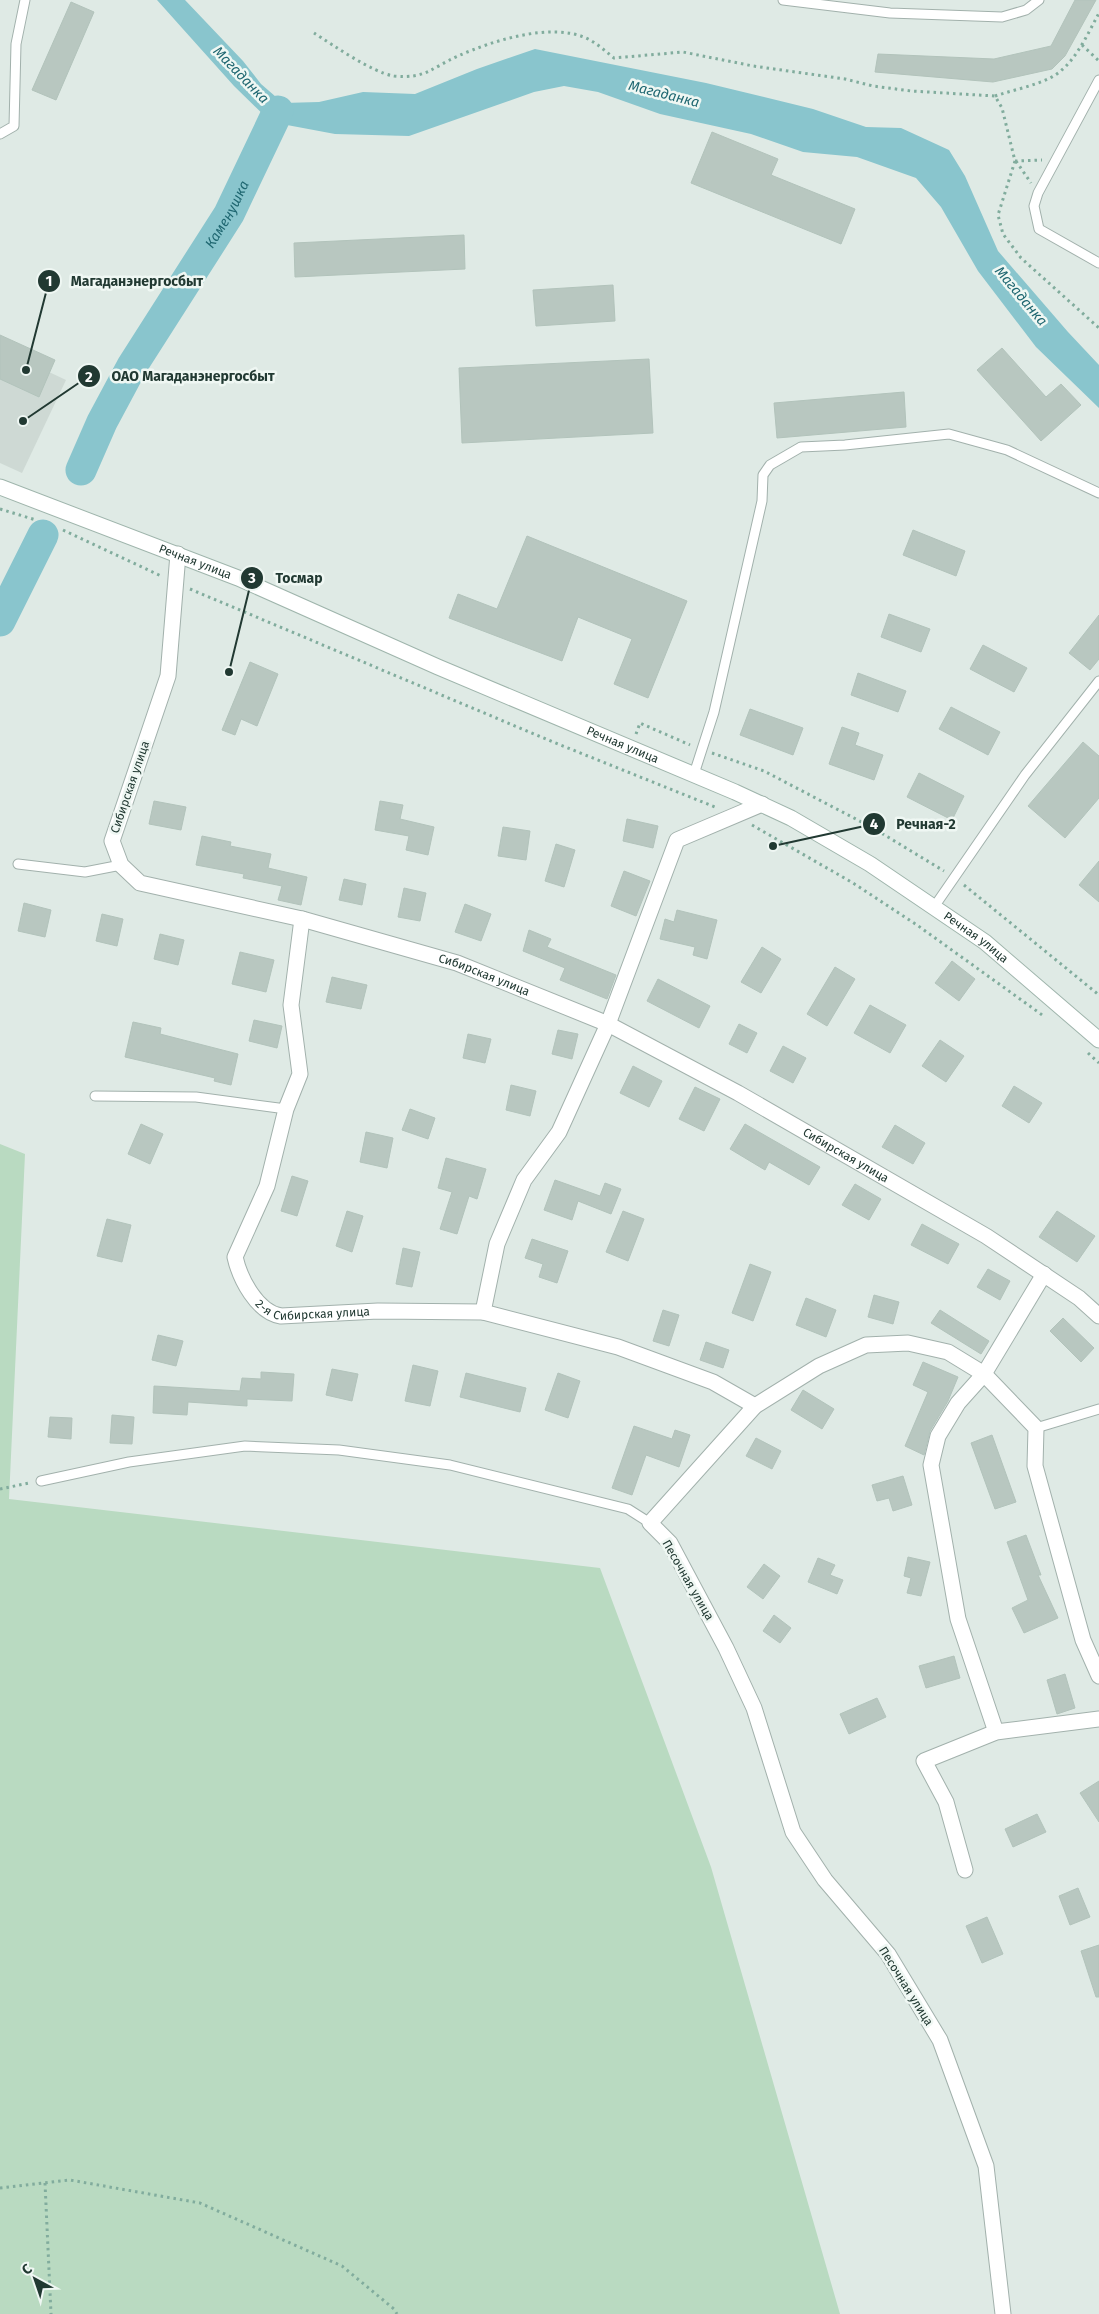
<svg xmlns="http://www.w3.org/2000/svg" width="1099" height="2314" viewBox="0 0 1099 2314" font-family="'Fira Sans',sans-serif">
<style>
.built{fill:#ced9d4}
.green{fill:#b9dac1}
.water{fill:#89c5cd}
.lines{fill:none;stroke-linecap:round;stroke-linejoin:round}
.river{stroke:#89c5cd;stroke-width:31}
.building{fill:#b8c7c0;stroke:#b2c3bb}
.lane-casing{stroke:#a2b1ac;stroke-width:11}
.street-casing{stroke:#a2b1ac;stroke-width:17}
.secondary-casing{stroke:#9fb5ac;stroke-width:17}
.path{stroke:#81ac9d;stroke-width:3;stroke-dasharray:2.5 4;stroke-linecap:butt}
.lane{stroke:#fff;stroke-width:9}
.street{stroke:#fff;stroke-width:15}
.secondary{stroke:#fff;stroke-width:15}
.labels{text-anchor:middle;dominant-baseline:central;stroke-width:5;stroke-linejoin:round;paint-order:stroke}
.street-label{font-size:12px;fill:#213932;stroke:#eff7f3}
.water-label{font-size:14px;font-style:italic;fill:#1f6771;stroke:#eff7f3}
.leader{fill:none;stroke:#213932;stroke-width:2}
.callout-dot{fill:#213932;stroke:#eff7f3;stroke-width:2}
.mark-label{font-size:15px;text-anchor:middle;font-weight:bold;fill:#fff}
.callout-label{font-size:14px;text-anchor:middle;font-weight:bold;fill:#213932;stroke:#eff7f3;stroke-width:5;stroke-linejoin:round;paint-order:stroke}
</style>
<rect width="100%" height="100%" fill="#dfeae5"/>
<path class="built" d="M0,349L66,380L22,473L0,463Z"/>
<path class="green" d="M0,1144L25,1154L9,1499L600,1568L711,1867L840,2314H0Z"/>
<path class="water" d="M157,0H185L243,61L261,84L283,103L319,102L363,92L415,94L477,69L535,49L706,83L813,109L866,127L901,128L949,150L965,176L998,251L1068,332L1099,365V408L1036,347L978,271L941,207L916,178L857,157L803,152L751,134L660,114L598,92L564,86L534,92L409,136L335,134L271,122L234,86Z"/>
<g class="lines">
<g class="river">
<path id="s1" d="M81,470L102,422L132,366L229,214L278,111"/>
<path d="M0,621L43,535"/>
</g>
</g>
<path class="building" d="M1075,0H1096L1065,56L1052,69L993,82L875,72L878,54L994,59L1051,46Z
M71,2L94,12L56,100L32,90Z
M712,132L778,159L771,175L855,209L841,244L691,183Z
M464,235L465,269L295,277L294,243Z
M613,285L615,321L536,326L533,290Z
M0,335L55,360L39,397L0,379Z
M1002,348L1046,397L1061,384L1081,405L1041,441L977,370Z
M649,359L653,433L462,443L459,368Z
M904,392L906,427L777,438L774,403Z
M913,530L965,551L956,576L903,555Z
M527,536L687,601L648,698L614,684L632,639L578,617L562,661L449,618L458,594L497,609Z
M889,614L930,629L921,652L881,637Z
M1099,615V659L1090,670L1069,653Z
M983,645L1027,668L1014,692L970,669Z
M250,662L278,674L257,726L241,719L235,735L222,730Z
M858,673L906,691L898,712L851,695Z
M951,707L1000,732L988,755L939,729Z
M750,709L803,728L793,755L740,735Z
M842,727L859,733L855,745L883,755L874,780L829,764Z
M1083,742L1099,756V798L1065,838L1028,806Z
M919,773L964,796L952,820L907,797Z
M154,801L186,807L181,830L149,824Z
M380,801L403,805L400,819L434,827L428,855L406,850L409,836L375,830Z
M627,819L658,826L653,848L623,841Z
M503,827L530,831L526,860L498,856Z
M202,836L231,842L230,846L271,854L268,868L307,877L301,905L278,900L282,886L243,878L244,874L196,865Z
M556,844L575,850L564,887L545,881Z
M1099,861V902L1079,885Z
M624,871L650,881L636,916L611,906Z
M344,879L366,884L362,905L339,900Z
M404,888L426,893L420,921L398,917Z
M24,903L51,910L45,937L18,931Z
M465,904L491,914L481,941L455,932Z
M677,910L717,920L707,959L693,955L695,947L660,939L665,919L674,922Z
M102,914L123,919L117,946L96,941Z
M529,930L551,939L547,947L616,975L607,999L560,980L565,968L523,951Z
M160,934L184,940L178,965L154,959Z
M762,947L781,959L761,993L741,982Z
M240,952L274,960L266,992L232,984Z
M952,961L975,979L959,1001L935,983Z
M835,967L855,979L827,1026L807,1014Z
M332,977L367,985L361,1009L326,1002Z
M658,979L710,1006L699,1028L647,1001Z
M870,1005L906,1025L890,1053L854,1033Z
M254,1020L282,1026L277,1048L249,1041Z
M133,1022L161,1028L160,1034L238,1054L231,1085L214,1081L215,1078L125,1057Z
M739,1024L757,1033L747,1053L729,1044Z
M558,1030L578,1034L572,1059L552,1054Z
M468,1034L491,1039L485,1063L463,1058Z
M940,1040L964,1056L946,1082L922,1066Z
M783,1046L806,1058L793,1083L770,1071Z
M633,1066L662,1081L649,1107L620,1093Z
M511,1085L536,1091L530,1116L506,1110Z
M1014,1086L1042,1103L1029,1123L1002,1106Z
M695,1087L720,1099L704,1131L679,1119Z
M410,1109L435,1118L428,1139L402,1130Z
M141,1124L163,1134L150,1164L128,1154Z
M745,1124L820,1167L809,1185L769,1162L765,1170L730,1149Z
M895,1125L925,1143L913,1164L882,1147Z
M366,1132L393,1138L387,1168L360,1162Z
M446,1158L486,1169L477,1199L469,1196L457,1234L440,1229L452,1192L438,1188Z
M292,1176L308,1181L297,1216L281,1211Z
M555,1180L600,1196L605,1183L621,1189L611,1214L578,1201L572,1220L544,1210Z
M855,1184L881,1199L869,1220L842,1205Z
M347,1211L363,1216L352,1252L336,1246Z
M623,1211L644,1219L628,1261L606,1252Z
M1057,1211L1095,1236L1077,1262L1039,1237Z
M107,1219L131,1225L122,1262L97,1256Z
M922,1224L959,1244L948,1264L911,1245Z
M532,1239L568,1251L557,1283L539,1277L543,1264L525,1258Z
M403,1248L420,1252L412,1287L396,1284Z
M750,1264L771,1272L753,1321L732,1313Z
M988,1269L1010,1281L1000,1300L977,1287Z
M874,1295L899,1302L893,1324L868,1317Z
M806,1298L836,1310L826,1337L796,1325Z
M663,1310L679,1315L669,1346L653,1341Z
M940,1310L989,1341L981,1354L931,1323Z
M1063,1318L1094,1348L1081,1362L1050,1331Z
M158,1335L183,1341L176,1366L152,1360Z
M706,1342L729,1350L723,1368L700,1360Z
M923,1362L958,1377L948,1401L930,1431L924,1455L905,1446L928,1392L913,1385Z
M413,1365L438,1371L430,1406L405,1401Z
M332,1369L358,1374L352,1401L326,1395Z
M261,1372L294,1374L292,1401L247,1399V1406L188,1402L187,1415L153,1413L154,1386L240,1391L242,1378L261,1379Z
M466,1373L526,1388L520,1412L460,1397Z
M558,1373L580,1381L568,1418L545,1410Z
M803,1390L834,1409L822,1429L791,1410Z
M112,1415L134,1417L132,1444L110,1443Z
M50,1417L72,1418L71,1439L48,1437Z
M634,1426L672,1439L675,1430L690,1435L679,1467L646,1455L632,1495L612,1488Z
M992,1435L1016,1502L995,1509L971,1443Z
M756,1438L781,1451L772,1469L746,1456Z
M903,1476L912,1505L893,1511L889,1498L877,1501L872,1485Z
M1026,1535L1041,1575H1038L1058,1618L1024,1633L1012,1608L1028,1600L1007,1542Z
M908,1557L930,1562L921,1596L907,1593L911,1578L904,1576Z
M818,1558L835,1565L830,1575L843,1580L837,1594L808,1582Z
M764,1564L780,1576L763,1599L747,1587Z
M774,1615L791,1628L780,1643L763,1631Z
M954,1656L960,1678L926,1688L919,1666Z
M1065,1674L1075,1708L1057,1714L1047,1680Z
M877,1698L886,1717L849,1734L840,1714Z
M1099,1781V1822L1080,1793Z
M1037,1814L1046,1832L1013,1847L1005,1829Z
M1078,1888L1090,1917L1070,1925L1059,1896Z
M987,1917L1003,1954L982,1963L966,1926Z
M1099,1945V1997H1096L1081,1951Z"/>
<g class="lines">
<defs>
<path id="lane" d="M783,0L890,13L1002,17L1026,10L1039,0
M1099,80L1038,193L1034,206L1039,229L1099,263
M0,134L14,126L16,44L25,0
M694,774L714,712L762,501L763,475L770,465L801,447L845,445L949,434L1007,450L1099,493
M18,864L85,872L121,865
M934,907L1025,775L1099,681
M95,1096L196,1097L286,1109
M1036,1428L1099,1409
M41,1481L129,1462L245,1446L339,1450L450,1465L628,1509L650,1523"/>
<g id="street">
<path id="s2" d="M178,554L168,676L112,841L121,865L140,883L302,919L457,963L608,1024L738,1093L986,1236L1079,1298L1099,1316"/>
<path id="s3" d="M302,919L291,1005L300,1074L286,1109L267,1186L235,1257C240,1279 257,1312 281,1316L378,1311L483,1312L618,1347L713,1382L755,1406"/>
<path d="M483,1312L497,1244L524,1180L559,1132L608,1024L677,840L762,804"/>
<path d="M996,1732L958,1619L931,1465L938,1436L958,1403L984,1374L1044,1274"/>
<path d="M965,1870L946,1802L924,1761L996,1732L1099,1719"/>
<path d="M1003,2314L986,2166L940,2040L888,1954L825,1880L793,1832L754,1708L726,1648L670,1543L650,1523L755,1406L819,1366L866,1345L908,1343L948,1352L984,1374L1036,1428L1035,1466L1083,1640L1099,1676"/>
</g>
<g id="secondary">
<path id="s4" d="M0,487L238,578L438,667L735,792L791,818L870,864L985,942L1099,1040"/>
</g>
</defs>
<use href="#lane" class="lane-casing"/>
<use href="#street" class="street-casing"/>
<use href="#secondary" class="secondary-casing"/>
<path class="path" d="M314,33C333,45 373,73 394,76C426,79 431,68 458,56C492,41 550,22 586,38C597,43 605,51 614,58L683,52L753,66L845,79L873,86L911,91L995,96L1002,108L1015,161L998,215L1003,234L1021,258L1099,328
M1082,45L1099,61
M995,96C1013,90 1034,86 1050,78C1074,66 1087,35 1099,13
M1015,161L1042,160
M1016,161L1031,183
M0,509L36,520
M63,530L161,576
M190,589L553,742L715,807
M636,734L640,723L690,745
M712,753L764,771L873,828L944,871
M752,825L853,883L917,925L1045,1017
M964,885L1099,995
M1088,1053L1099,1063
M0,1489L29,1483
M45,2183L51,2314
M0,2188L70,2180L200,2203L342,2266L394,2309L397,2314"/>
<use href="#lane" class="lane"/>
<use href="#street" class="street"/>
<use href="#secondary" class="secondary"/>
</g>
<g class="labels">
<g class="street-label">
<text stroke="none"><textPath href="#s4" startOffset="209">Речная улица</textPath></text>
<text stroke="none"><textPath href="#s4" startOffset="674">Речная улица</textPath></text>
<text transform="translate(130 787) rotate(-71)">Сибирская улица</text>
<text stroke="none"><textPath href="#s4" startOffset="1078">Речная улица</textPath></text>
<text stroke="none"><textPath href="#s2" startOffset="705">Сибирская улица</textPath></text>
<text stroke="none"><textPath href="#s2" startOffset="1110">Сибирская улица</textPath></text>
<text stroke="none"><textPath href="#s3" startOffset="460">2-я Сибирская улица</textPath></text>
<text transform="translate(688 1580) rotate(60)">Песочная улица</text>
<text transform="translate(906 1986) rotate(58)">Песочная улица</text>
</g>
<g class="water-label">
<text transform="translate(241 75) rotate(46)">Магаданка</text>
<text transform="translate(664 94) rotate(14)">Магаданка</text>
<text stroke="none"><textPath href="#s1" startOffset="295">Каменушка</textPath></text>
<text transform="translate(1021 296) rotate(50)">Магаданка</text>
</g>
</g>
<path class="leader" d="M26 370L49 281M23 421L89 376M229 672L252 578M773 846L874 824"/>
<g class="callout-dot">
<circle cx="26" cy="370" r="5"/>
<circle cx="23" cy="421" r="5"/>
<circle cx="229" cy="672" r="5"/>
<circle cx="773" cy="846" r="5"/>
<circle cx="49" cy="281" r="12"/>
<circle cx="89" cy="376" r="12"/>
<circle cx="252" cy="578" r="12"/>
<circle cx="874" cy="824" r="12"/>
</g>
<g class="mark-label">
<text x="49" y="286">1</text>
<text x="89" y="382">2</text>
<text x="252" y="583">3</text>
<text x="874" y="829">4</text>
</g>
<g class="callout-label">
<text x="137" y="286">Магаданэнергосбыт</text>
<text x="193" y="381">ОАО Магаданэнергосбыт</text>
<text x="299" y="583">Тосмар</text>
<text x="926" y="829">Речная-2</text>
</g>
<g transform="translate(35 2279) rotate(320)" stroke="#eff7f3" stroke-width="4" paint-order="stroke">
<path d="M0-4L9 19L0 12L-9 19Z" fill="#213932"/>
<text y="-8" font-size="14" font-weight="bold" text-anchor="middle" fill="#213932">С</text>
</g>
</svg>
